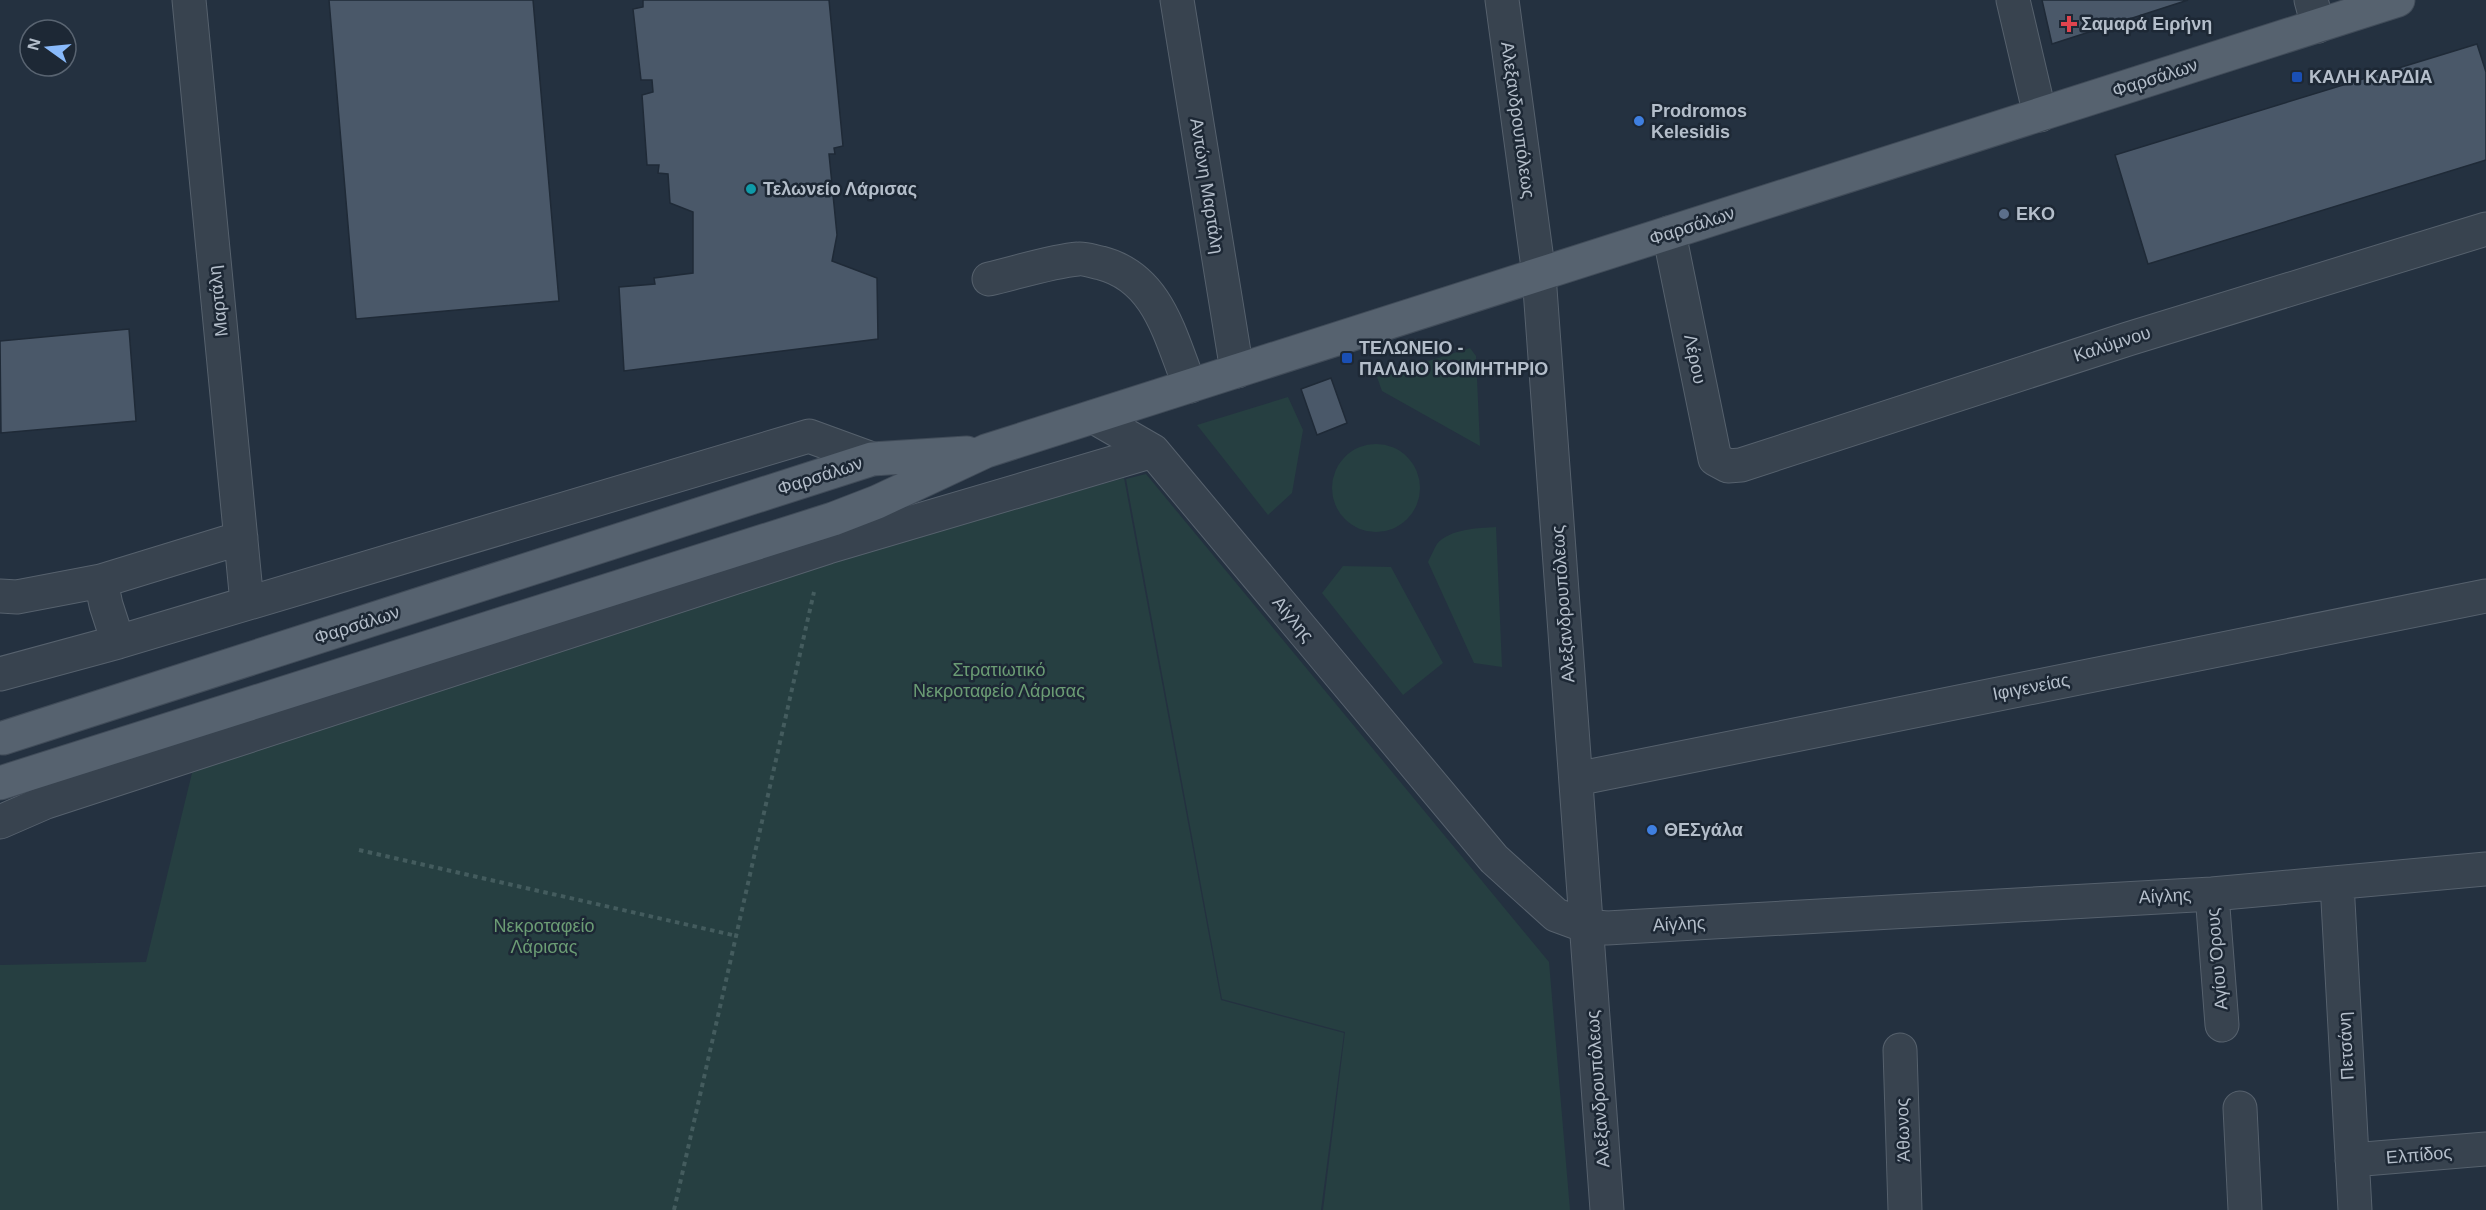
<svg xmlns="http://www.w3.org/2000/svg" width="2486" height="1210" viewBox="0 0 2486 1210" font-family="Helvetica,sans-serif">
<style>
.green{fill:#263f41}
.building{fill:#4a5869;stroke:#1f2a37;stroke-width:1.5}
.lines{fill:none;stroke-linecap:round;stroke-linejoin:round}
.minor-casing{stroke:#56616d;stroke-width:35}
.major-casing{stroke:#414c59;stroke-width:35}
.path{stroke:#445c5e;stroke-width:4;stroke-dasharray:4.5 4.5;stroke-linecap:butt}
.minor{stroke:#38434f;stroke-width:33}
.major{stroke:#56626f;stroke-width:33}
.health-dot{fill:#e0444e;stroke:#1d2835;stroke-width:2}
.transit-dot{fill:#1a4fb4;stroke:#1d2835;stroke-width:2}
.shop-dot{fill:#3f7fe0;stroke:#1d2835;stroke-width:2}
.culture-dot{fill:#0f9aa8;stroke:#1d2835;stroke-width:2}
.service-dot{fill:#5c6f8a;stroke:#1d2835;stroke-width:2}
.labels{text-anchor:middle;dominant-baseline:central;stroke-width:5;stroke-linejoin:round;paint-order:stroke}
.poi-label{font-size:18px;font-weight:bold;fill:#b4beca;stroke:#1d2835;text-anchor:start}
.street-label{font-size:18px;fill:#b4beca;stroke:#1d2835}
.park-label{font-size:18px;fill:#6b9c74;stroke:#1d2835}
</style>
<rect width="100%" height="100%" fill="#243140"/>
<path class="green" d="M1470,348L1476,356L1480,446L1382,391L1377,377Z
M1288,397L1303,430L1292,493L1268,515L1197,425Z
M1332 488a44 44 0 1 1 88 0a44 44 0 1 1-88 0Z
M1146,474L1549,962L1570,1210H1323L1345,1032L1222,999L1126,479Z
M1124,478L1221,1000L1344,1033L1321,1210H0V965L146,962L192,773L342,714L820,563Z
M1496,527L1502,667L1474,663L1428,562C1431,556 1434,549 1437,544C1449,529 1479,528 1496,527Z
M1343,566L1391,567L1443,663L1403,695L1322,593Z"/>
<path class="building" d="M329,0H533L559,301L356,319Z
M643,0H829L843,146L834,148L835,154H829L837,235L832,261L877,278L878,339L624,371L619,287L655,284L654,278L693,273V212L670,203L668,174L658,173L659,165H647L642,95L653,92L652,80H641L633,9L643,7Z
M2042,0H2188L2052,44Z
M2477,44L2486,72V160L2148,264L2115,155Z
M129,329L136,421L1,433L0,341Z
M1331,378L1347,423L1317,435L1301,389Z"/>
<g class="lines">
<defs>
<path id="minor" d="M189,0L247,603
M1177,0L1237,371
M1502,0L1539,275L1607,1210
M2013,0L2040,115
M2311,0L2318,26
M1669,233L1715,459L1728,466L1741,465L2128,339L2486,229
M989,279C1015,273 1053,261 1078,259C1085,258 1094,262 1101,263C1159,278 1170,337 1190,386
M1094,417L1153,451L1494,859L1556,915L1586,926L1607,928L2212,894L2486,869
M101,581L106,605L118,642
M0,596L17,597L101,581L241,538
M0,674L118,642L809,436L872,459
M1576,779L2486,596
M0,822L46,802L828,547L1153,451
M2337,883L2355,1210
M2212,894L2222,1025
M1900,1050L1905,1210
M2240,1108L2245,1210
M2352,1160L2486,1149"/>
<path id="major" d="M3,738L872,459L967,453
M0,783L833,519L877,502L986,451L2398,0"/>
</defs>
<use href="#minor" class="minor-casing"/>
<use href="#major" class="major-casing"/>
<path class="path" d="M359,850L737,936
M674,1210L814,592"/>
<use href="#minor" class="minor"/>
<use href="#major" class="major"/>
</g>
<path class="health-dot" d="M2066 15h6v6h6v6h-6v6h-6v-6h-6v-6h6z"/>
<g class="transit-dot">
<rect x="2291" y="71" width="12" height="12" rx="3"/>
<rect x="1341" y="352" width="12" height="12" rx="3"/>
</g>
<g class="shop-dot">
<circle cx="1639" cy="121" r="6"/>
<circle cx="1652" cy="830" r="6"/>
</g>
<circle class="culture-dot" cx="751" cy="189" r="6"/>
<circle class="service-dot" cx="2004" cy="214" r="6"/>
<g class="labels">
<g class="poi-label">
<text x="2081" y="24">Σαμαρά Ειρήνη</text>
<text x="2309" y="77">ΚΑΛΗ ΚΑΡΔΙΑ</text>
<text x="1651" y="111">Prodromos<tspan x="1651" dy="21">Kelesidis</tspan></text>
<text x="763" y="189">Τελωνείο Λάρισας</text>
<text x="2016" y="214">EKO</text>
<text x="1359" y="348">ΤΕΛΩΝΕΙΟ -<tspan x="1359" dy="21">ΠΑΛΑΙΟ ΚΟΙΜΗΤΗΡΙΟ</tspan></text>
<text x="1664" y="830">ΘΕΣγάλα</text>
</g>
<g class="street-label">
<text transform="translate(2155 78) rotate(-18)">Φαρσάλων</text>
<text transform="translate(1518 120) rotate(82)">Αλεξανδρουπόλεως</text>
<text transform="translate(1207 186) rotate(81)">Αντώνη Μαρτάλη</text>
<text transform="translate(1692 226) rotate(-18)">Φαρσάλων</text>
<text transform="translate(218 301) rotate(-96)">Μαρτάλη</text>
<text transform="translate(2112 344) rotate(-18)">Καλύμνου</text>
<text transform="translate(1695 359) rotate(78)">Λέρου</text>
<text transform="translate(820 476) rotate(-18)">Φαρσάλων</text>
<text transform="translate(1563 604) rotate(-94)">Αλεξανδρουπόλεως</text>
<text transform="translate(1293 619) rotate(50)">Αίγλης</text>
<text transform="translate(357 625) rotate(-18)">Φαρσάλων</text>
<text transform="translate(2031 687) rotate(-11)">Ιφιγενείας</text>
<text transform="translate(2165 896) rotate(-3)">Αίγλης</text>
<text transform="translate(1679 924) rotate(-3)">Αίγλης</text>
<text transform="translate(2217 959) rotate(-95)">Αγίου Όρους</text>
<text transform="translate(2346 1046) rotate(-93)">Πετσάνη</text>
<text transform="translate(1598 1089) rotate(-94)">Αλεξανδρουπόλεως</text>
<text transform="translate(1903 1130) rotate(-92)">Άθωνος</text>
<text transform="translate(2419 1155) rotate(-5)">Ελπίδος</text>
</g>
<g class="park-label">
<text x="999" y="670">Στρατιωτικό<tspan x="999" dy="21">Νεκροταφείο Λάρισας</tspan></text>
<text x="544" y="926">Νεκροταφείο<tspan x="544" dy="21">Λάρισας</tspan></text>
</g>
</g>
<g transform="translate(48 48) rotate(285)"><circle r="28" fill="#1d2835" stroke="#596471" stroke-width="1.5"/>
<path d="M0-4.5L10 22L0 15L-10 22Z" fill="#89bafb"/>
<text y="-9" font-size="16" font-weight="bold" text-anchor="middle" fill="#b4beca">N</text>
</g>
</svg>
